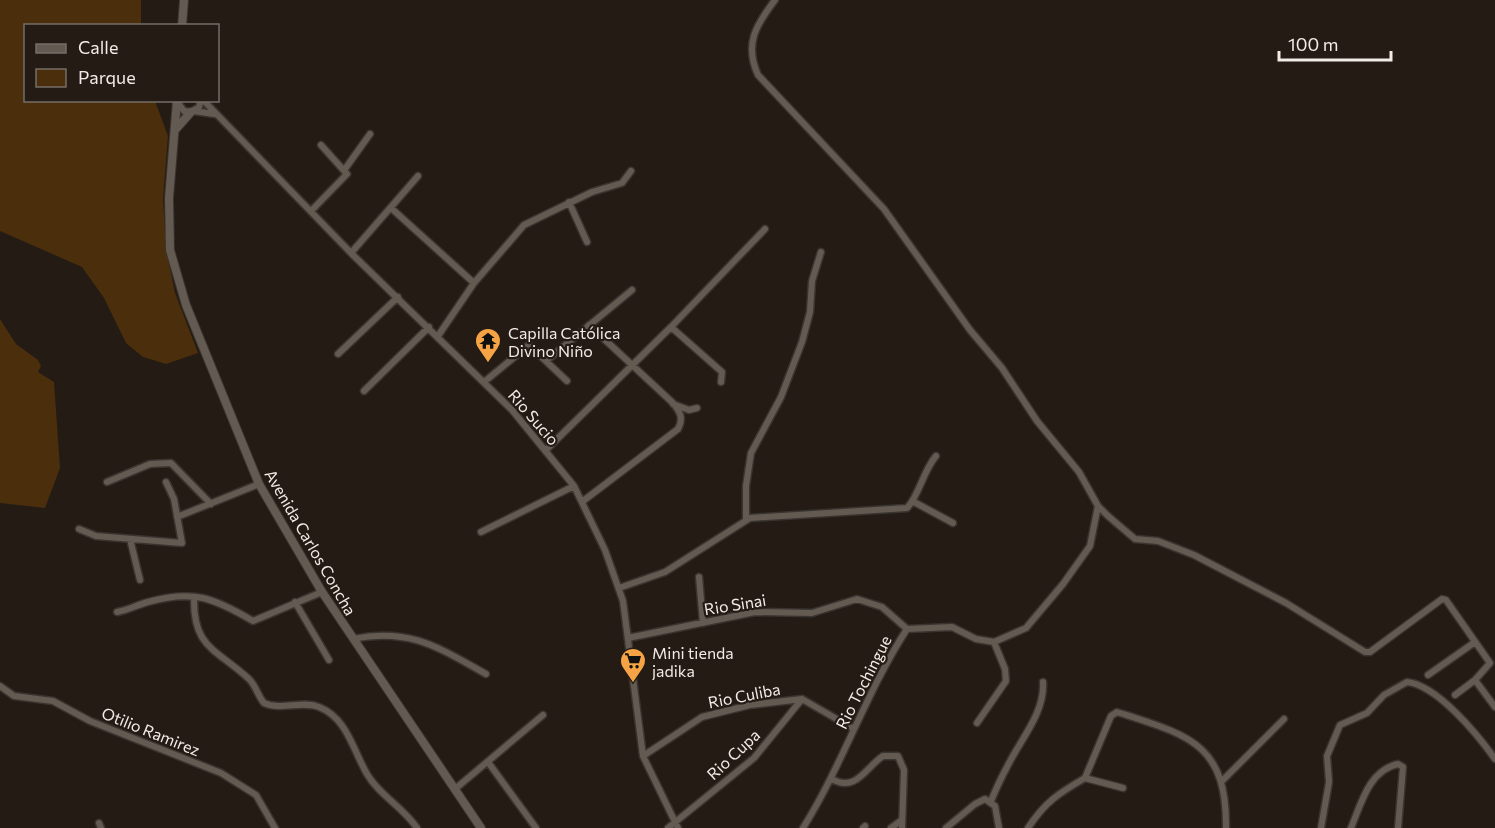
<svg xmlns="http://www.w3.org/2000/svg" width="1495" height="828" viewBox="0 0 1495 828" font-family="Commissioner,sans-serif">
<style>
.green{fill:#4b2e0c}
.lines{fill:none;stroke-linecap:round;stroke-linejoin:round}
.minor-casing{stroke:#3a3430;stroke-width:9}
.tertiary-casing{stroke:#3a3430;stroke-width:10}
.minor{stroke:#635a51;stroke-width:6}
.tertiary{stroke:#635a51;stroke-width:8}
.labels{text-anchor:middle;dominant-baseline:central;stroke-width:4.5;stroke-linejoin:round;paint-order:stroke}
.poi-label{font-size:16px;fill:#f2ece7;stroke:#231b14;text-anchor:start}
.street-label{font-size:16px;fill:#f2ece7;stroke:#231b14}
</style>
<rect width="100%" height="100%" fill="#231b14"/>
<path class="green" d="M0,0H141V25L26,26V100L155,101L168,136L163,199L166,248L175,293L198,353L166,364L143,357L126,343L104,298L82,267L0,231Z
M0,319L16,344L38,360L41,366L38,372L54,382L60,468L45,508L0,503Z"/>
<g class="lines">
<defs>
<path id="minor" d="M775,0C756,25 744,44 758,75L884,209L970,330L1002,368L1037,421L1079,472L1098,506L1108,516L1135,539L1158,541L1194,555L1286,603L1365,652H1370L1442,599L1446,600L1490,663L1475,680L1495,707
M203,100L351,253L512,410L574,486L605,550L623,601L643,756L678,828
M178,103L184,111L191,112L199,107L201,100
M194,111L214,114
M345,169L370,134
M569,202L587,242
M391,208L474,283
M311,211L347,174L321,145
M351,253L418,176
M671,327L722,372L721,382
M438,336L474,283L524,225L592,192L622,183L631,171
M338,354L398,297
M546,361L632,290
M484,382L529,345L567,381
M364,391L429,327
M673,404L689,410L697,408
M546,450L671,327L765,229
M107,482L150,464L171,463L211,504
M583,501L678,429C684,418 680,412 673,403L589,325
M914,502L953,523
M177,517L259,484
M746,519V486L751,453L781,397L802,342L810,312L812,281L821,252
M79,529L96,536L182,543L174,499L166,482
M481,532L574,486
M130,539L140,580
M699,577L703,623
M619,588L665,572L750,518L907,508C919,496 923,471 936,456
M194,597C193,648 215,648 249,679C256,686 258,696 264,703C281,711 302,700 319,707C347,718 353,750 367,774C379,795 403,807 417,828
M295,602L329,660
M117,612C128,610 137,605 148,602C193,589 214,598 253,621L322,592
M628,638L755,612L812,613L857,599L882,607L907,629
M353,639C410,627 439,648 486,674
M1428,675L1475,642
M0,686L14,696L53,701L90,721L221,773L256,795L275,828
M1455,695L1475,680
M977,723L1006,681L1005,669L994,642
M643,756L702,717L750,705L802,699L854,729
M488,762L536,828
M1085,778L1123,788
M832,779C856,793 866,767 883,756H898L904,770L902,828
M1222,781L1284,719
M455,789L543,715
M991,801C996,789 1001,778 1007,767C1020,740 1045,713 1043,682
M99,823L101,828
M668,828L754,758L802,699
M803,828C843,764 866,692 907,629L952,627L976,639L994,642L1026,628L1063,584L1090,546L1098,506
M863,828L865,826
M891,828L902,820
M946,828L975,804L985,799L995,806L999,828
M1028,828C1045,802 1059,793 1085,778L1111,716L1117,712C1188,735 1227,743 1226,828
M1321,828L1329,782L1327,756L1340,725L1367,713L1384,695L1407,682C1437,685 1478,735 1495,759
M1351,828C1361,804 1369,770 1398,764L1403,767L1398,828"/>
<path id="tertiary" d="M182,26L184,0
M177,100L169,198L170,250L186,305L259,484L322,592L481,828
M175,130L191,112"/>
</defs>
<use href="#minor" class="minor-casing"/>
<use href="#tertiary" class="tertiary-casing"/>
<use href="#minor" class="minor"/>
<use href="#tertiary" class="tertiary"/>
</g>
<defs>
<symbol id="temple-pin" viewBox="-11 -11 22 30"><path d="M0 17L-7.5 6A9.5 9.5 0 1 1 7.5 6Z" fill="#f5a345" stroke="#231b14"/><path d="M0-6L5-2H3V0L6.5 2.5H4V6H1.5V3h-3V6H-4V2.5H-6.5L-3 0V-2H-5Z" fill="#111"/></symbol>
<symbol id="supermarket-pin" viewBox="-11 -11 22 30"><path d="M0 17L-7.5 6A9.5 9.5 0 1 1 7.5 6Z" fill="#f5a345" stroke="#231b14"/><path d="M-6-5.5h2.5l.6 2H6L4.5 2H-2.5L-4.4-4H-6ZM-1.5 3.2a1.3 1.3 0 1 0 .1 0ZM3 3.2a1.3 1.3 0 1 0 .1 0Z" fill="#111"/></symbol>
</defs>
<g fill-rule="evenodd">
<use href="#temple-pin" x="473" y="326" width="30" height="40"/>
<use href="#supermarket-pin" x="618" y="646" width="30" height="40"/>
</g>
<g class="labels">
<g class="poi-label">
<text x="508" y="332">Capilla Católica<tspan x="508" dy="18">Divino Niño</tspan></text>
<text x="652" y="652">Mini tienda<tspan x="652" dy="18">jadika</tspan></text>
</g>
<g class="street-label">
<text transform="translate(534 417) rotate(49)">Rio Sucio</text>
<text transform="translate(311 542) rotate(60)">Avenida Carlos Concha</text>
<text transform="translate(735 604) rotate(-9)">Rio Sinai</text>
<text transform="translate(863 682) rotate(-63)">Rio Tochingue</text>
<text transform="translate(744 695) rotate(-11)">Rio Culiba</text>
<text transform="translate(151 731) rotate(22)">Otilio Ramirez</text>
<text transform="translate(733 754) rotate(-43)">Rio Cupa</text>
</g>
</g>
<rect x="24" y="24" width="195" height="78" fill="#231b14" stroke="#766f68" stroke-width="1.5"/>
<rect x="36" y="44" width="30" height="9" fill="#635a51" stroke="#766f68" stroke-width="1.5"/>
<text x="78" y="54" font-size="18" fill="#f2ece7">Calle</text>
<rect x="36" y="69" width="30" height="18" fill="#4b2e0c" stroke="#766f68" stroke-width="1.5"/>
<text x="78" y="84" font-size="18" fill="#f2ece7">Parque</text>
<path d="M1279 51v9h112v-9" fill="none" stroke="#f2ece7" stroke-width="3"/>
<text x="1288" y="51" font-size="18" fill="#f2ece7" stroke="#231b14" stroke-width="4.5" paint-order="stroke">100 m</text>
</svg>
